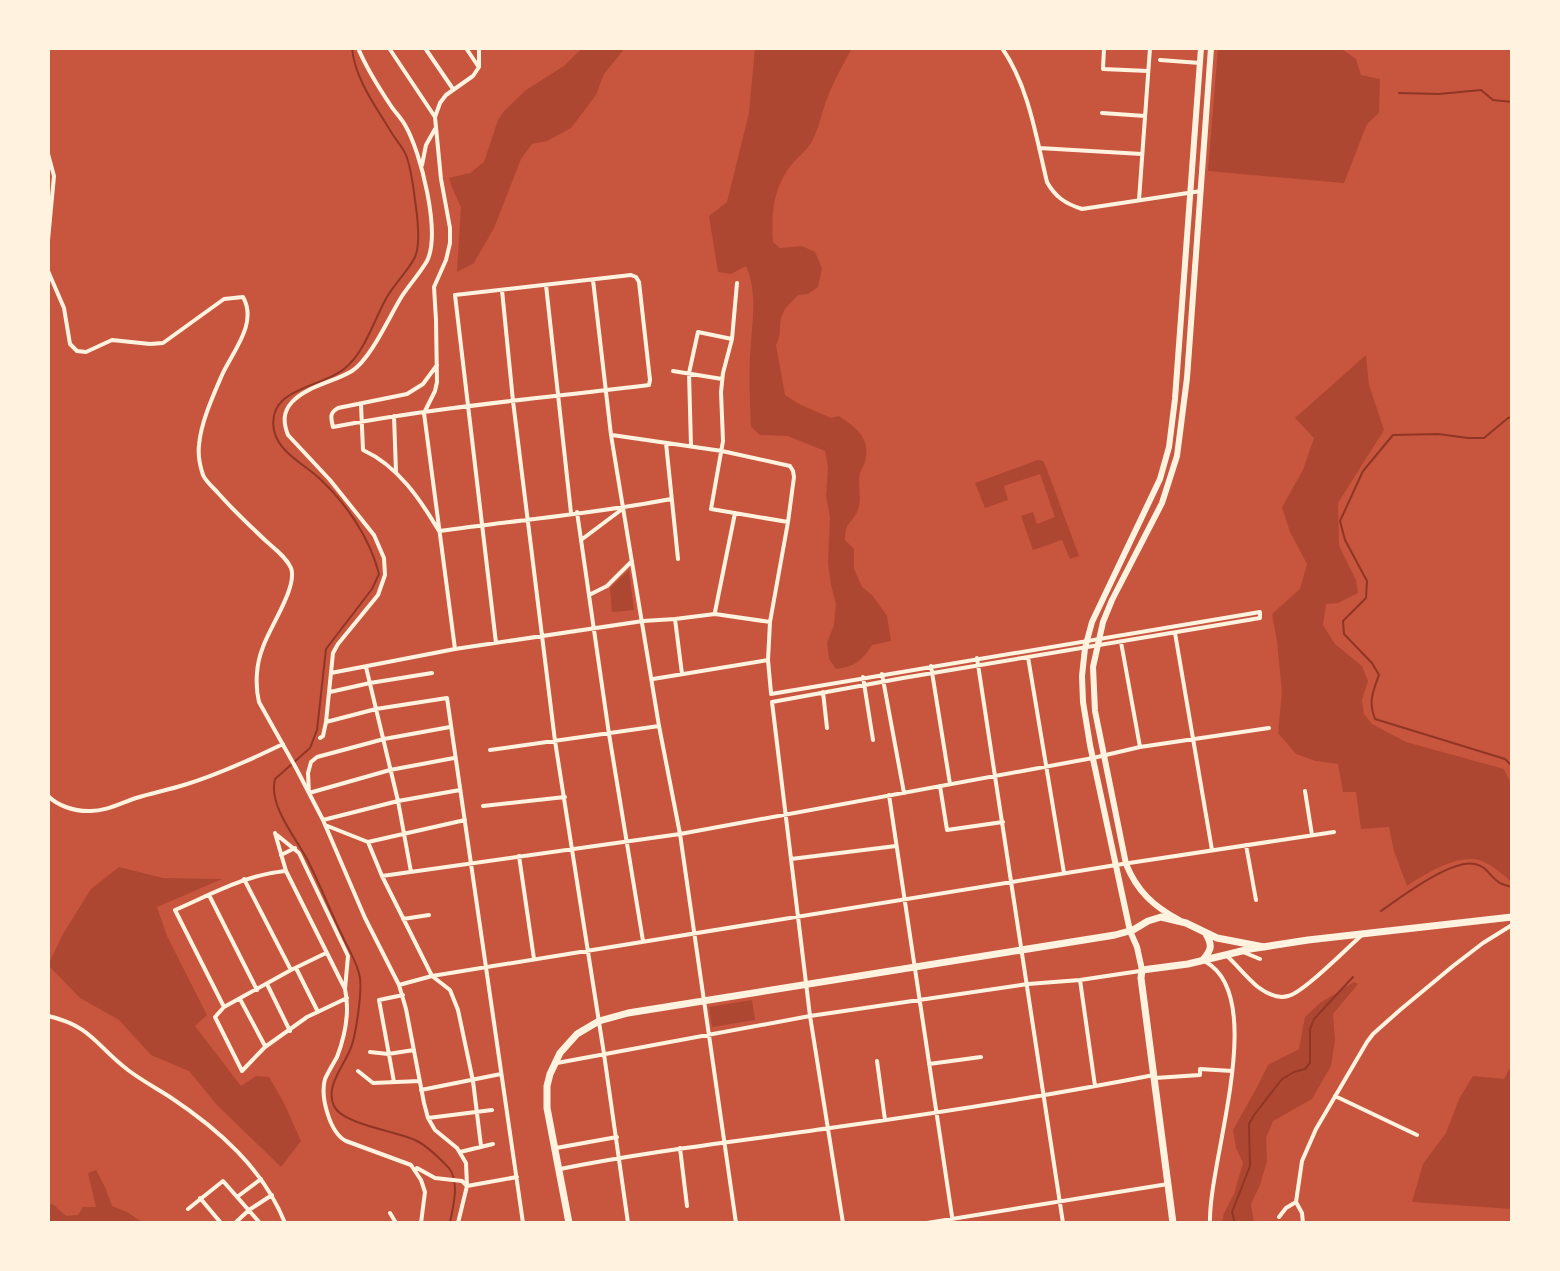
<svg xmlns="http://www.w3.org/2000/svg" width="1560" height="1271" viewBox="0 0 1560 1271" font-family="'Varela Round',sans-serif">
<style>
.green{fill:#ae4732}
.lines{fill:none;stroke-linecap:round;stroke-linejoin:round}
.stream{stroke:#8f3625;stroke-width:2}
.minor{stroke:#fff3e0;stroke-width:4}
.secondary{stroke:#fff3e0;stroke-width:6}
.primary{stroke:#fff3e0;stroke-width:7}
</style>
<rect width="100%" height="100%" fill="#c8553d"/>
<path class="green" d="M582,48H625L604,74L596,95L571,128L547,141L532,144L521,159L494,228L474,263L457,272L461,207L452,188L449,178L470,173L484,162L498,120L504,111L526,90L564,66Z
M755,48H852C843,65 833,82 827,99C822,111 820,124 815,135C810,148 800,155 792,164C773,187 771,214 773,242L780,248L802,246L815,252L822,268L818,287L808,294L798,295C794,300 787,305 784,311C777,322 783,334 776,345L785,395L799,404L831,418L839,416C856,428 871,437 865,462C864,466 861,469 860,473C857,486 863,499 857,512C849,527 846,521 845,540L854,549V569L862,587L872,595L887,616L891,641L872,645C862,661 854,667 836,669L829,659L827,643L834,625L836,604L831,585L828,563L830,517L826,496L828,467L825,451L788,436L760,435L751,427C750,404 749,381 750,358C751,326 759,296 746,266L731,274L718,272L709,216L727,202L749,113Z
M1218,48H1340L1356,59L1361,75L1380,79L1379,113L1367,124L1344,183L1208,171Z
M1366,355L1369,385L1384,430L1338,503L1339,546L1356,580L1358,593L1338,603L1326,604L1323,625L1335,644L1362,666L1368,681L1362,700L1364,714L1372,724L1406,742L1504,769L1512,786V882C1502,874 1491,864 1479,860C1458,854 1424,874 1407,886L1394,851L1389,827L1361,829L1356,792H1343L1338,764L1316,761L1296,754L1278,733L1282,692L1277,641L1272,614L1300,589L1307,564L1290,532L1282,507L1303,470L1314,438L1295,418Z
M1038,460L1043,461L1046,467L1079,556L1070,559L1062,540L1033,550L1021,516L1033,512L1037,524L1055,517L1040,474L1004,486L1008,500L985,508L975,483Z
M629,570L634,610L612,612L610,588Z
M119,867L163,878L222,879L157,907L167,936L207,1015L195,1026L241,1086L256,1076L269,1077L284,1103L301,1141L281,1167L217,1105L189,1071L151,1055L119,1020L80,998L48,965L63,934L91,889Z
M1354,982L1358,984L1333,1014L1335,1040L1331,1066L1312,1099L1273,1121L1266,1138L1267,1161L1260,1185L1251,1204L1254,1223H1222L1224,1213L1234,1194L1243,1163L1236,1148L1233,1130L1256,1089L1268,1065L1299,1049L1305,1017L1320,1003Z
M752,1000L755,1020L712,1027L709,1007Z
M1512,1064V1209L1412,1202L1423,1164L1446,1133L1459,1099L1473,1076L1504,1079Z
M96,1170L105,1187L112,1206L127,1212L143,1223H48V1203L54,1205L66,1216L78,1215L83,1207H96L88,1173Z"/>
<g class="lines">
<path class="stream" d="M352,48C355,80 377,108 393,135C397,141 403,148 406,155C413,173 414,196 417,215C418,228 420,244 415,257C408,271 395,283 387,297C374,319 365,353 344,369C321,388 266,388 274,430C278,452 304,464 319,478C346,503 370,538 379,574L372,589L326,649L317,730L310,748L275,779C268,806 297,839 308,861C320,885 330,910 341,933C347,947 358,963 360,978C362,992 356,1037 350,1050C343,1067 325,1087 334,1106C343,1125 398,1131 417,1141C429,1147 440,1159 449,1168C460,1183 453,1206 450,1223
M1399,93L1439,94L1481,90L1493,100L1512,102
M1512,417L1508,418L1484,438H1468L1438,434L1393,435L1363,471L1340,521L1345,540L1367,581L1366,598L1343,621L1344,634L1372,663L1379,675C1373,691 1368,703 1375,719L1505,759L1512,766
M1381,911C1401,897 1451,859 1475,864C1488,867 1490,877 1500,883C1504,885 1508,886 1512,887
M1235,1223L1232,1212L1250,1166L1249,1124L1254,1115L1282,1079L1294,1072L1305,1069L1310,1063V1029L1314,1019L1353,977"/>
<path class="minor" d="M389,48L435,117
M425,48L453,89
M466,48L478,66
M1002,48C1029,87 1036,137 1047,182C1055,197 1066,204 1082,209L1201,191
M1104,48L1103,69L1148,71
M1160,60L1200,63
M1102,113L1145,116
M1039,148L1142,154
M48,154L54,176L48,240
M422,165L426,145L435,129
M1139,200L1150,48
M48,271L64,308L70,344L77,351L86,352L112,340L150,344L163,343L224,299L243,297C258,323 233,351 222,375C213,396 201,422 199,445C198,454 200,466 203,475C206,482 214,488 219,494C234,511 250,526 266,541C275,549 286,557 291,568C298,587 269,628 263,647C256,664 255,685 259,702L296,768L323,820L365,918L399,985L406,1009L424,1103L428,1118L435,1130L457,1148L466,1163L467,1186L458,1223
M593,280L611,435L659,726L680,834L736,1223
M737,283L732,339L723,373L721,392L723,441L711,509L788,522
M546,285L571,513
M502,290L513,401L555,741L604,1054L628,1223
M437,365L423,384L407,394L338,408C329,413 331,418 333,427C437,407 544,398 649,385L650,380L639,282L636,277L631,275L455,295L496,643
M673,371L722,379
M361,404L363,450C398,466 420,499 439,531C516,520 594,514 671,499
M394,416L396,472
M612,435L722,451L790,466L793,471L794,477L788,522L770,622L768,660L771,693
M666,443L678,559
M691,446L689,373L698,332L732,339
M577,512L609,734L643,941
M581,540L621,510
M589,595L607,586L632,561
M715,612L735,513
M675,619L682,674
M1175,633L1212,850
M1121,642L1140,747
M455,649L424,413L435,391L437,382L436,320L434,287L446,260L450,243V228L441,179L435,117L440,103L446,95L473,76L479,67V48
M1028,657L1064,873
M977,658L1063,1223
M931,666L950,784
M366,667L398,801L411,872
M331,673L455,649L643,621L675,619L715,614L770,622
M882,674L904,793
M863,677L873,740
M653,679L768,660
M330,692L370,683L432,673
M823,692L827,728
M771,694L1260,612V618L903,678L772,702
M772,702L810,1016L843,1223
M326,722L376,709L447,698L523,1223
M450,727L384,739L317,757L311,762L308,773L309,793L390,770L454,758
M320,738L323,736L326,722L333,653L338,644L378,595L385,575L384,558L374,535L330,480L288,435C283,422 283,412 292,402C307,386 334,382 352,371C371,359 390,315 402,296C410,284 420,273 427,261C441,233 421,152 405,125C401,118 395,112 391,106C379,88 366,67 358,48
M490,750L659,726
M940,786L947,830L1003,822
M1305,791L1312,835
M889,795L953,1223
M48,796C58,806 74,811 88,811C105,812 121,803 136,798C152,793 168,790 184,785C217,775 252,759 283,744
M483,806L565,797
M323,820L398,801L460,790
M325,825L368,842L382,876L432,976L450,990L458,1010L473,1081L481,1146
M275,833L286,871L345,989C350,1012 345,1036 337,1057C333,1064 328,1072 325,1079C320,1097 330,1133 346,1141L411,1165L421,1180L425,1192L421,1223
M277,835L299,853L348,956L345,989
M368,842L465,820
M1246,845L1256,900
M281,855L295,848
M519,856L534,959
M791,859L896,846
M382,876L680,834L1093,758L1140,747L1269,728
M244,879L291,970
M209,895L257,990
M403,919L429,915
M1243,952L1260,959
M326,953L291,970L224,1007L215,1017L242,1071L265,1047L307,1017L347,998
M1226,955C1237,965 1247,978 1258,987C1266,993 1278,999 1288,996C1303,993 1347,948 1362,935
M1206,962C1269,998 1208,1162 1210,1223
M296,968L318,1012
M1080,980L1095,1086
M267,984L290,1031
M399,985L432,976L1116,865L1334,832
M240,999L265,1046
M224,1007L175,910C212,894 245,875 285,871
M48,1016C92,1026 96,1046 128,1070C141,1080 156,1088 170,1097C218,1129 263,1168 285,1223
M370,1052L388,1054L414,1050
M877,1061L885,1120
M557,1063L810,1016L1028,984L1080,980L1140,971
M929,1064L981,1057
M358,1071L373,1083L420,1081
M1155,1078L1200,1075V1069L1232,1071
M394,1082L379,1000L403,995
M421,1090L501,1074
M1335,1096L1417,1135
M428,1118L492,1110
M556,1148L617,1137
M680,1148L687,1206
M460,1152L493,1144
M417,1168L435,1178L462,1181L467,1186L517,1177
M560,1169C650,1151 740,1141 830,1128C938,1113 1047,1096 1154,1075
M237,1197L261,1179
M200,1198L221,1223
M188,1209L223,1181L260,1223
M390,1213L396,1223
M1279,1217L1286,1208L1296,1202
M235,1223L249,1210L272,1195
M927,1223L1168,1184
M1303,1223L1302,1213L1296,1202L1302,1161L1316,1129L1367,1042L1373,1034L1400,1010L1453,966L1483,943L1512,925"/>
<path class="secondary" d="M1179,920C1153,906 1137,891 1126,864L1095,711L1093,667L1103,622L1112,600L1162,503L1177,456L1187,378L1211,48
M1142,970L1137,947L1130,931L1090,745L1083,702L1082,676L1085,648L1092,622L1160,479L1169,447L1175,399L1201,48"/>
<path class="primary" d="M1203,960C1211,950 1213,946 1206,934
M569,1223L547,1108V1086L550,1074L560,1053L577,1034L599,1021L628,1013L1115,935L1133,930L1148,921L1161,917L1186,923L1217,938L1264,947
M1173,1223L1141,978L1142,970L1188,964L1250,949L1308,940L1512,917"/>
</g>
<rect width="1560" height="1271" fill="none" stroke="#fff3e0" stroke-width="100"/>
</svg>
